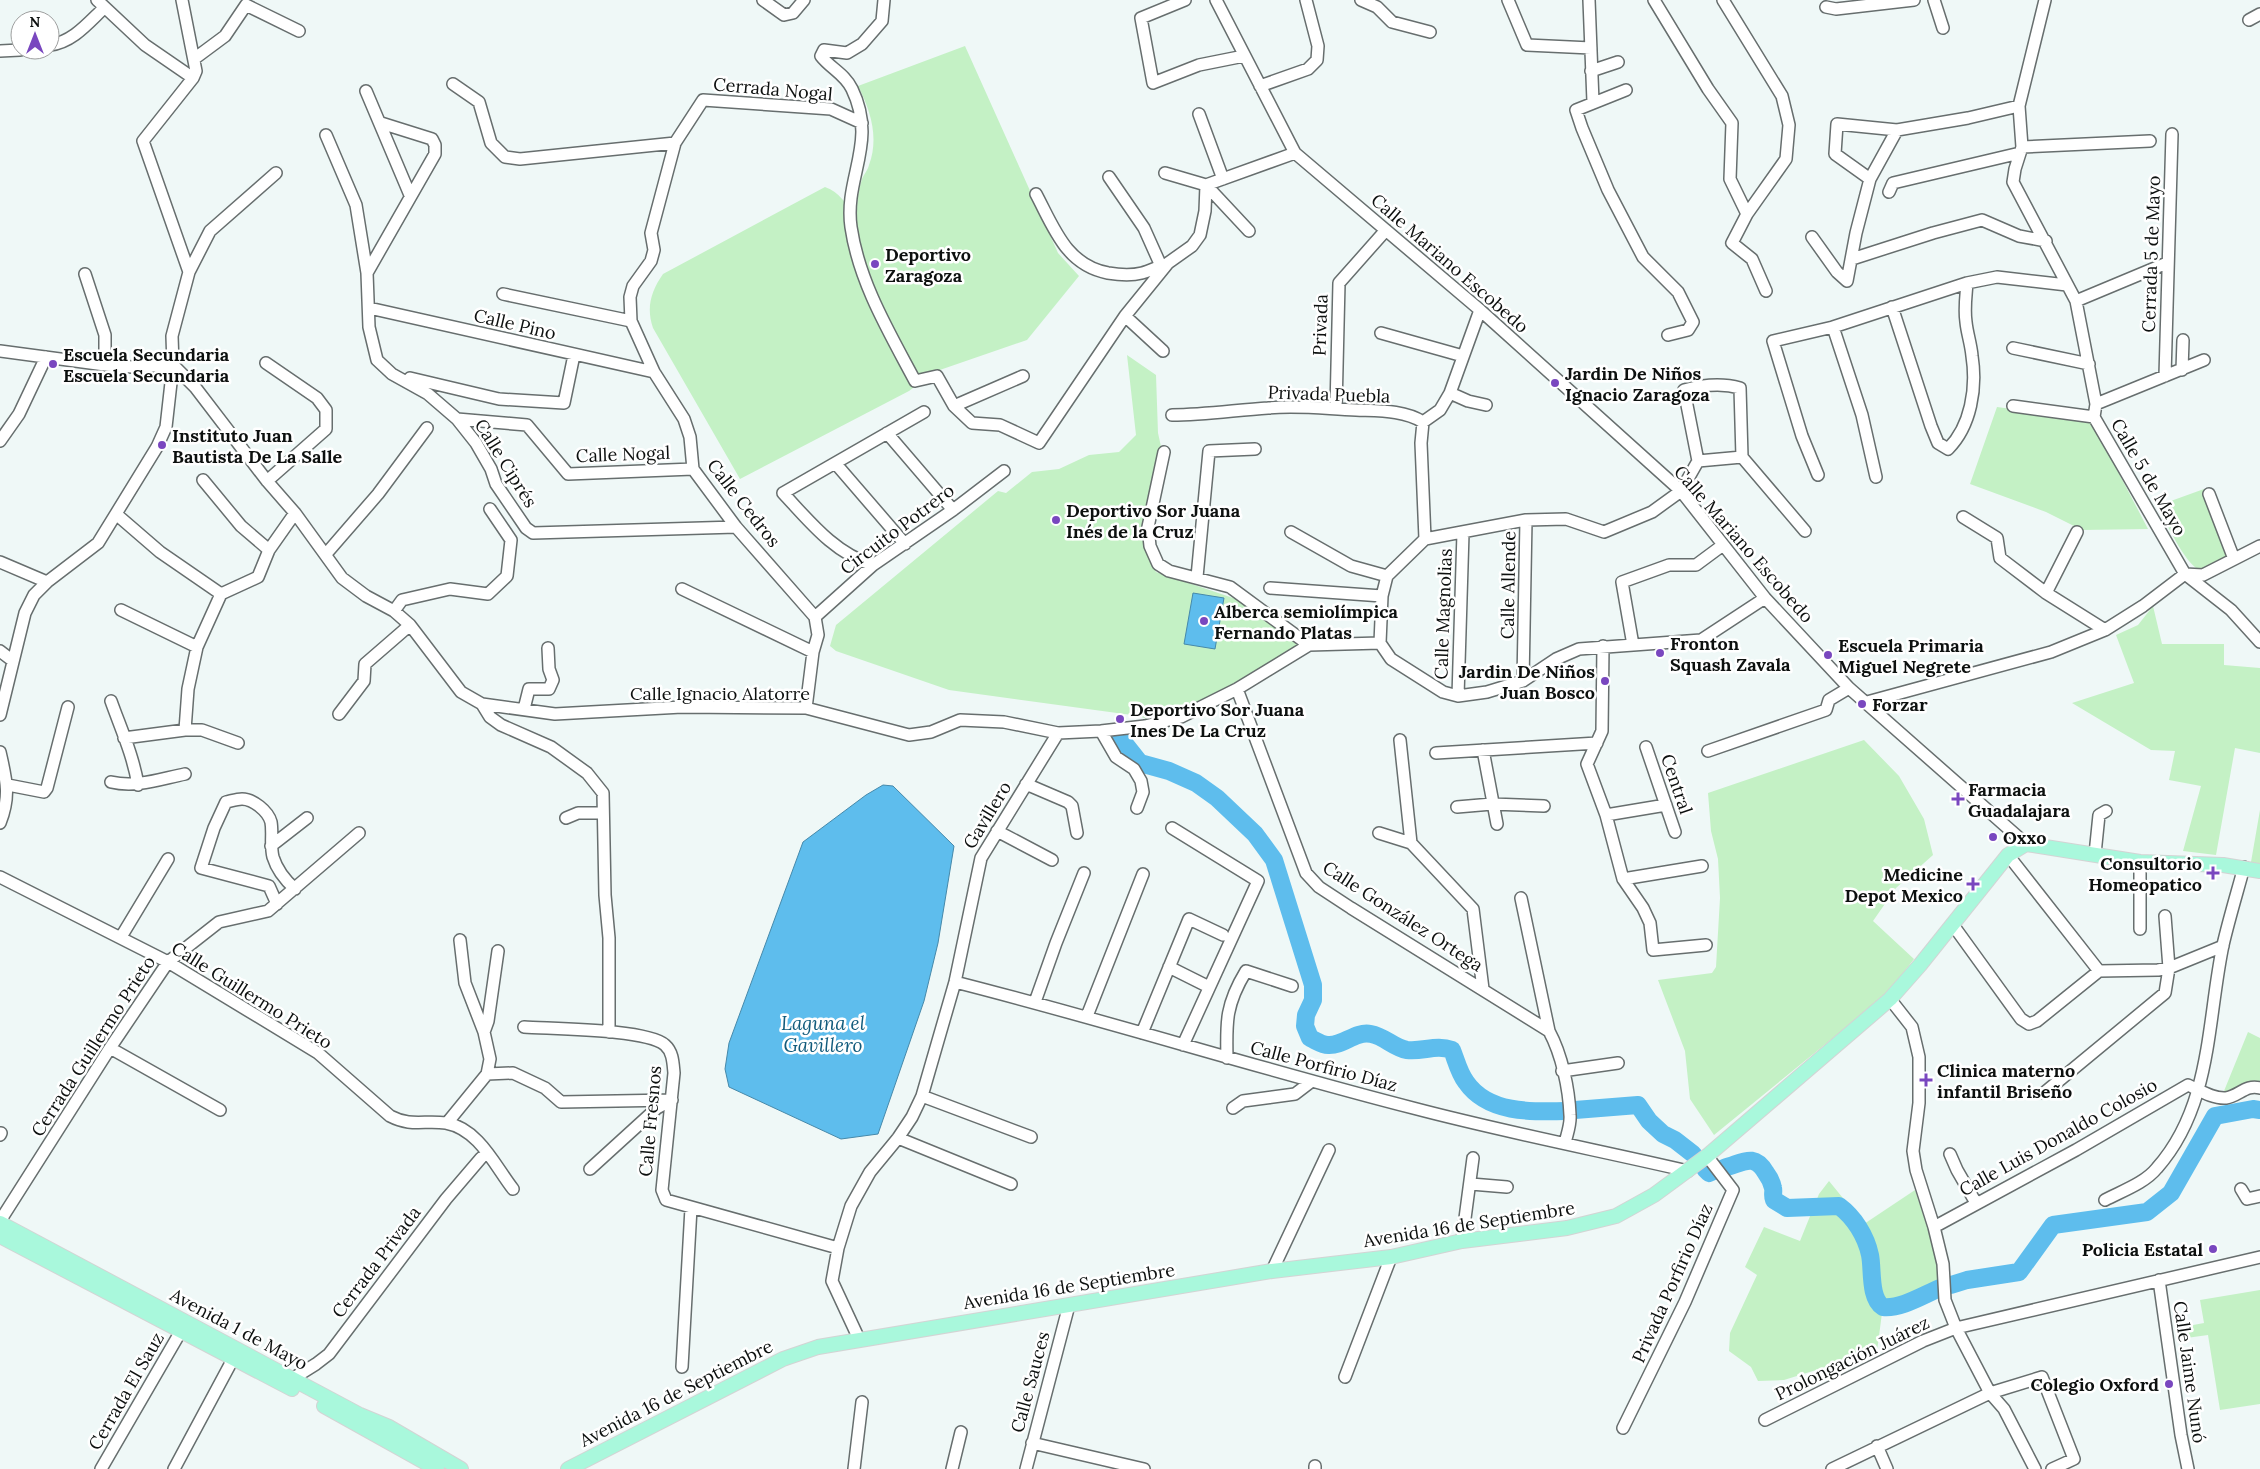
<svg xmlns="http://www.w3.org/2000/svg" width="2260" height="1469" viewBox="0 0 2260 1469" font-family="Lora,serif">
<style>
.green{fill:#c4f1c5}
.water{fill:#5ebded;stroke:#4689aa}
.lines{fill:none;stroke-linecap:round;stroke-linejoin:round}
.river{stroke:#5ebded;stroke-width:18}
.minor-casing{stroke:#676e6e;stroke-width:14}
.major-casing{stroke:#d3d4d4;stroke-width:16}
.minor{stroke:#fff;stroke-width:11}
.major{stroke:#a9f8dc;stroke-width:14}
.poi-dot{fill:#7947bf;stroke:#fff;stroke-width:2}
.labels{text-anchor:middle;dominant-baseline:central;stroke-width:5;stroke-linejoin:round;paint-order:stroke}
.street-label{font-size:18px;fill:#0d100f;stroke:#fff}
.poi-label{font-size:18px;font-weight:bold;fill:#0d100f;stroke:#fff;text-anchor:start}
.water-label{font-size:19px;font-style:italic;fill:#115b7c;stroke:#fff}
</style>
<rect width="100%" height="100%" fill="#eff8f7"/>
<path class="green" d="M965,46L1058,253L1079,276L1027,340L934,372L909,391L740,479L653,328C646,308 651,291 663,274L825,187C840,192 845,205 857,214C857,202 858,191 862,179C864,174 868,170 869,165C879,138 871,111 858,86Z
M1127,355L1156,375L1158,433L1162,451L1143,546L1156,572L1245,602L1306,645L1188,711L1152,721L1139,716L949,690L836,651L830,646L836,625L998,491L1006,493L1032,472L1059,469L1089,455L1119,452L1136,435Z
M1997,407L2091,420L2148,529L2082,530L2046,512L1970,484Z
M2204,489L2231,552L2229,558L2199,570C2183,561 2167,523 2157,506Z
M2153,606L2162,644H2224V665L2260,668V753L2235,748L2216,855L2183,851L2201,786L2169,780L2175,751L2151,750L2072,703L2134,683L2116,635L2138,625Z
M1864,740L1899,776L1924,819L1933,855L1896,888L1873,921L1914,959L1887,994L1714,1135L1690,1099L1685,1051L1658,980L1712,973L1716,967L1720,898L1718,859L1711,831L1708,793Z
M2260,810V864L2251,862Z
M2248,1032L2260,1038V1083L2250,1081L2229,1092L2224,1091Z
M1829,1181L1864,1224L1915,1190L1938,1259L1941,1294L1882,1313L1877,1351L1784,1380L1758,1381L1751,1367L1729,1351L1730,1333L1757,1275L1745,1267L1764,1227L1800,1241L1819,1194Z
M2260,1290V1404L2220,1410L2208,1335L2179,1339L2177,1328L2204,1323L2200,1300Z"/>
<path class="water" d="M1193,593L1224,598L1215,649L1184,644Z
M883,785L893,786L954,846L938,943L924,1001L878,1134L841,1139L729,1087L725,1069L729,1043L803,842L866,795Z"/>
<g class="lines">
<path class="river" d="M1121,739L1140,763L1169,771L1196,783L1217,798L1255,834L1274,860L1313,985V1000L1306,1015L1305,1026L1310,1038C1315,1040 1322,1045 1328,1045C1344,1046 1354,1031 1371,1034C1384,1036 1394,1048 1407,1050C1423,1052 1436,1044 1452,1050C1456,1060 1459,1073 1466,1082C1488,1114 1533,1112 1567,1111
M1575,1110L1638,1105L1649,1121L1663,1134L1675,1140L1693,1154
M1724,1168C1743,1163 1754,1152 1766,1173C1769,1177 1772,1183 1773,1188C1774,1192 1772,1195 1774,1200L1787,1208L1839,1206C1854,1217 1866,1236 1870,1255C1873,1269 1869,1298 1883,1307C1901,1309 1923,1295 1940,1288
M1705,1169L1709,1173L1716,1170
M1951,1285L1967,1280L2019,1272L2053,1225L2147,1212L2171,1193L2215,1116L2253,1109L2260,1110"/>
<defs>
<path id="minor" d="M97,0L145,45L193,78
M763,0L784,15L793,13L804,0
M884,0L882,21L862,44L847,53L824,50L821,56C830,68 845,74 852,89C878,143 844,177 851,227C859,282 889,332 915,381L937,376L954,406L972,423L1000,425L1039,443L1125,316L1168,263L1192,246L1200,235L1205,211L1206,185L1295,153
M1185,0L1141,18L1153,83L1199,65L1244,56
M1216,0L1295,153L1480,310L1681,491L1765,598L1849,688L2026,844
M1361,0L1377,7L1392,22L1430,32
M1508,0L1527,45L1591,48
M1589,0L1593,102
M1654,0L1708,89L1732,123L1730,179L1747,214
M1723,0L1782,96L1789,125L1786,159L1747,214L1732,243L1752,259L1766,291
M1934,0L1943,28
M2045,0L2019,106L2022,147L2015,169L2013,182L2076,301L2096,404L2094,417L2185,574L2231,610L2260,642
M1826,7L1836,9L1914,0
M2249,20L2260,14
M50,45C73,42 88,23 104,8
M0,51L20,50
M194,59L225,36L246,5L299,31
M1591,71L1618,62
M453,84L479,102L491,143L505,157L520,159L675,143
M1260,86L1308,69L1317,60L1318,46L1306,0
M1626,90L1576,110L1582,128L1608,190L1643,257L1678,292L1693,322L1688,330L1668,335
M366,91L410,195
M1199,114L1223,179
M326,135L356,205L367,273L369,327L377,360L392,374L428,394L457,419L476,443L491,469L496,484L526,528L533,533L736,527
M2022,147L2150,141
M1165,173L1206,185L1249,231
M1109,177L1144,228L1161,266
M1870,179L1835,154L1837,124L1897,130L1968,118L2019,106
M1889,192L1893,183L2020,153
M1036,194C1054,228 1066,265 1108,273C1120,275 1130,276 1142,273C1150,271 1159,266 1167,264
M1812,237L1837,272L1847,281
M1852,259L1933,233L1982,220L2019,236L2046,241
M189,272L210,231L276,173
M367,273L435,154V145L432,139L381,123
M85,274L105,335V365
M1847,281L1856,233L1870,179L1897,130
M503,294L631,321
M2076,301L2167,263
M1892,307L1931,426L1938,443L1948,449C1971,426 1977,388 1972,356C1971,344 1967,333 1966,322C1964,309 1966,296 1967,283
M369,308L654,372
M1125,316L1163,351
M1833,327L1862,415L1876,477
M1381,333L1463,356
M2013,348L2089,364
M0,351L105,365L132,367L173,365L195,387L267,481L295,513L342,578L366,596L394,611L410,625L461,692L482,704L555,714L682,707L806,708L909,735L931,732L960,720L1004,722L1058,733L1101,731L1145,726L1181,717L1237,689L1309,645L1380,643
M266,363L317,398L326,410V429L267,481
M2182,370L2183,340
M2165,376L2172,134
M410,378L499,399L564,403L574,355
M1450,393L1468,401L1486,405
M2096,404L2204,360
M954,406L1023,376
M2013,406L2094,417
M1336,408L1339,283L1386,230
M1172,415C1205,415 1236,410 1268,408C1298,405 1327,409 1356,410C1379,411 1404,410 1423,422
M457,419L527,425L568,474L693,469
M887,433L953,510
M0,441L19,414L46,357
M1164,452L1148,527L1150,546L1158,564L1169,571L1230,587L1309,645
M1742,457L1805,531
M1698,461L1742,457
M836,464L905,544
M1818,475L1802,436L1773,341L1833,327L1967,283L1997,277L2067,285
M203,480L241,526L269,550
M2209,494L2234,559
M116,514L160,552L221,594
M1963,517L1997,538L2000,558L2046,593L2105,630
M1291,532L1351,566L1387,576
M1425,539L1526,520L1566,519L1604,532L1652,512L1681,491L1698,461L1684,390C1702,385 1722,383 1740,388L1742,457
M326,554L378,494L427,428
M0,562L47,582
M873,565C835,554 809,521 783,493L924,412
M1197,577L1209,451L1255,449
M1270,588L1382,596
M682,589L813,652
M2046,593L2077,532
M121,610L197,647
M394,611L402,600L450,589L488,594L507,576L511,540L490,509
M815,617L736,527L693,469L690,437L684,419L654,372L631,321L630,297L633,286L651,261L654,250L651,233L675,143L703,100L831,109L862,123
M1380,643L1391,659L1443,692L1458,696L1487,692L1523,681L1556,659L1579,649L1701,640L1765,598
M1380,643L1382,596L1387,576L1425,539L1421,443L1423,422L1440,410L1450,393L1480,310
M1633,645L1622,582L1669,565H1696L1723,545
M1603,646L1602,731L1587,764L1606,815L1623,879L1643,908L1650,923L1653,950L1706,945
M0,651L13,661
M1523,681L1526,520
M1237,689L1306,873L1319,887L1351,908L1549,1031C1562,1055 1569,1089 1570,1115C1571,1124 1567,1134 1565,1143
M1458,696L1463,533
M111,701C121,729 133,755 138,785
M1867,702L2051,652L2105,630L2143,606L2185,574L2203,575L2260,546
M482,704L490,717L501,725L551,747L587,773L603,793L605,895L609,938V1032
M806,708L813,652L818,635L815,617L873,565L953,510L1004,471
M524,709L529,689H549L553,680L549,669L548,648
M339,714L364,681L365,664L410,625
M0,715L25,613L34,595L47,582L98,543L157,447L166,427L173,365L172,336L189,272L143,141L193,78L196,71L182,0
M185,730L188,689L197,647L221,594L258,577L269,550L295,513
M1101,731L1116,757L1134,769L1141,781L1143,792L1137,808
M124,738L185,730H202L238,743
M1400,740L1411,843L1473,909L1483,989
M1646,747L1675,832
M1483,750L1497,824
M1708,751L1826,710L1829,700L1849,688
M0,752C6,779 11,795 0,823
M1436,753L1597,743
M111,782C136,788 160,779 185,774
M1026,784L1068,802L1072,806L1077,833
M8,785L44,792L47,788L68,707
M1457,807L1492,804L1544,806
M1606,815L1666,805
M566,818L578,813H602
M1172,828L1258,881L1183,1045
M997,831L1052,860
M1379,833L1411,843
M271,846L307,818
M2095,854L2099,815L2106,811
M2008,855L2099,971
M2140,862V929
M0,877L168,962L318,1053L390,1116C411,1127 424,1120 446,1123C479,1129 495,1166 513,1189
M1623,879L1702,866
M1521,898L1549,1031
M277,904L269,886L201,868L214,828L226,802C231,801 237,799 242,799C253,799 268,811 271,822C273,833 270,845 273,857C277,870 285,880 295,889
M1953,925L2021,1019L2029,1024L2037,1021L2099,971L2158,970L2169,968L2223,946
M121,937L168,859
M1169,967L1209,987
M955,982C1109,1021 1260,1069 1413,1108C1504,1132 1597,1150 1688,1171
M1890,999L1912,1027L1919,1057V1103L1913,1151L1916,1170L1934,1227L1943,1264L1945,1300L1956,1328L1990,1393L2004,1409L2035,1469
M1035,1002L1056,943L1084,873
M1087,1016L1143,874
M524,1027C552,1029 647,1029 665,1045C673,1052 673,1063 674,1073L662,1190L666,1200L838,1248
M484,1032L488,1021L498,951
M1142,1033L1189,919L1223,935
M110,1048L220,1110
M1227,1058C1226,1021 1226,1004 1246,971L1292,986
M1562,1071L1618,1063
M487,1074L513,1073L545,1088L561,1102L672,1100
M2044,1093L2165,993L2169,968L2165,916
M922,1096L1031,1137
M1233,1108L1243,1101L1295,1094L1312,1081
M447,1123L487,1074L490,1059L484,1032L465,983L460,940
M0,1135L1,1133
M898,1138L1011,1184
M1950,1154L1957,1170L1976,1203
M590,1169L657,1108L668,1102
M1471,1184L1507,1187
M2241,1189L2247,1199L2260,1196
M2105,1200C2122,1191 2145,1183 2157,1168C2212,1106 2207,1021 2223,945C2229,919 2237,893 2244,867
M0,1221L110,1048L168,962L219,922L268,911L359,833
M1934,1227L2076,1150L2188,1085C2199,1090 2213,1099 2226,1098C2239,1096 2246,1084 2260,1088
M1462,1241L1473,1158
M1272,1271L1329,1150
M2159,1280L2181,1435L2188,1469
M859,1339L832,1281L838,1248L851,1206L870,1172L898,1138L912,1117L922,1096L955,982L981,858L1058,733
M682,1367L691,1208
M1345,1377L1391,1257
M292,1379L316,1364L329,1354L446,1199L481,1158
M1765,1420L1923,1341L1956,1328L2260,1257
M1623,1428L1685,1302L1733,1190L1707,1156
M1032,1443L1144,1469
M1877,1446L1887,1469
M101,1469L181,1331
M174,1469L233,1359
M854,1469L862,1402
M952,1469L961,1432
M1026,1469L1069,1305
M1315,1469V1466
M1832,1469L1990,1393L2042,1377L2074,1459L2052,1469"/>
<path id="major" d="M0,1223L360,1415L389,1427L461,1469
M0,1236L292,1389
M324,1406L437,1469
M568,1469L783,1359L818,1347L1272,1271L1391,1257L1462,1241L1567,1228L1616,1216L1654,1195L1707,1156L1890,999L1920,965L2008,855L2026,844L2140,862L2223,865L2260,871"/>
</defs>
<use href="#minor" class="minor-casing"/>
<use href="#major" class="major-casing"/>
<use href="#minor" class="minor"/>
<use href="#major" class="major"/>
</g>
<g class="poi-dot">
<circle cx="875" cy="264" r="5"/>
<circle cx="53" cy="364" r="5"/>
<circle cx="1555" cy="383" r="5"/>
<circle cx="162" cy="445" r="5"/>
<circle cx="1056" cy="520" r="5"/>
<circle cx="1204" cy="621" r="5"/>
<circle cx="1660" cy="653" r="5"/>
<circle cx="1828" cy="655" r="5"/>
<circle cx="1605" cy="681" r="5"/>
<circle cx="1862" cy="704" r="5"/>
<circle cx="1120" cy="719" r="5"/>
<path d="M1955.5 791.5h5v5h5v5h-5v5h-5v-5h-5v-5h5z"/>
<circle cx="1993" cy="837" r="5"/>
<path d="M2210.5 865.5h5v5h5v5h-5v5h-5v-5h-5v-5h5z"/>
<path d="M1970.5 876.5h5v5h5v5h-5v5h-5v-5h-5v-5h5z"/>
<path d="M1923.5 1072.5h5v5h5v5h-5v5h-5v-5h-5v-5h5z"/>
<circle cx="2213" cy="1249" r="5"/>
<circle cx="2169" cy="1384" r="5"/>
</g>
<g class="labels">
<g class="street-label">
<text transform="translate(773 89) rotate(5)">Cerrada Nogal</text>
<text transform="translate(2151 254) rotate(-88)">Cerrada 5 de Mayo</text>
<text transform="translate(1450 263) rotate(41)">Calle Mariano Escobedo</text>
<text transform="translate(515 324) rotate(13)">Calle Pino</text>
<text transform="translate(1320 325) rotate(-88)">Privada</text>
<text transform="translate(1329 394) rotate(2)">Privada Puebla</text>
<text transform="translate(623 454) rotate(-2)">Calle Nogal</text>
<text transform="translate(506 463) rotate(58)">Calle Ciprés</text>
<text transform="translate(2149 477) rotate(60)">Calle 5 de Mayo</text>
<text transform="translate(744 503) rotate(52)">Calle Cedros</text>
<text transform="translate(897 529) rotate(-37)">Circuito Potrero</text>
<text transform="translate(1744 544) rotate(49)">Calle Mariano Escobedo</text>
<text transform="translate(1508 585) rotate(-89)">Calle Allende</text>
<text transform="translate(1443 614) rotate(-88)">Calle Magnolias</text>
<text x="720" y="693">Calle Ignacio Alatorre</text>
<text transform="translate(1677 784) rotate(71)">Central</text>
<text transform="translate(987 815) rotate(-59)">Gavillero</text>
<text transform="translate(1403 916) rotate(33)">Calle González Ortega</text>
<text transform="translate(252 995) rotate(32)">Calle Guillermo Prieto</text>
<text transform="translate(93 1046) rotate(-57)">Cerrada Guillermo Prieto</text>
<text transform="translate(1324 1066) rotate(15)">Calle Porfirio Díaz</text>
<text transform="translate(650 1121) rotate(-85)">Calle Fresnos</text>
<text transform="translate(2058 1137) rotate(-29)">Calle Luis Donaldo Colosio</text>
<text transform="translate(1469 1224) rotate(-9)">Avenida 16 de Septiembre</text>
<text transform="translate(376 1262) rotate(-53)">Cerrada Privada</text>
<text transform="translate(1672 1283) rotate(-66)">Privada Porfirio Díaz</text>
<text transform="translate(1069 1286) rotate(-9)">Avenida 16 de Septiembre</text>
<text transform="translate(239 1329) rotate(28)">Avenida 1 de Mayo</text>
<text transform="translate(1852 1358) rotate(-26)">Prolongación Juárez</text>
<text transform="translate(2190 1372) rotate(82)">Calle Jaime Nunó</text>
<text transform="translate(1030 1382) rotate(-75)">Calle Sauces</text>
<text transform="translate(126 1391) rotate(-60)">Cerrada El Sauz</text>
<text transform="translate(676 1393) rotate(-27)">Avenida 16 de Septiembre</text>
</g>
<g class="poi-label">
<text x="885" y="254">Deportivo<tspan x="885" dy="21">Zaragoza</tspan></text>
<text x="63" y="354">Escuela Secundaria<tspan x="63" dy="21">Escuela Secundaria</tspan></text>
<text x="1565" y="373">Jardin De Niños<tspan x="1565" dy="21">Ignacio Zaragoza</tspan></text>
<text x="172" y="435">Instituto Juan<tspan x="172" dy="21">Bautista De La Salle</tspan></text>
<text x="1066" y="510">Deportivo Sor Juana<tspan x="1066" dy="21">Inés de la Cruz</tspan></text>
<text x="1214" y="611">Alberca semiolímpica<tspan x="1214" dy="21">Fernando Platas</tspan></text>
<text x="1670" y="643">Fronton<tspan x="1670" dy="21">Squash Zavala</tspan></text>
<text x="1838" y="645">Escuela Primaria<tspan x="1838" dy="21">Miguel Negrete</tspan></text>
<text x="1595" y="671" text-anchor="end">Jardin De Niños<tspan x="1595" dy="21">Juan Bosco</tspan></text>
<text x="1872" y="704">Forzar</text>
<text x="1130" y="709">Deportivo Sor Juana<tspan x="1130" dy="21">Ines De La Cruz</tspan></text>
<text x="1968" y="789">Farmacia<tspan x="1968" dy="21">Guadalajara</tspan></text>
<text x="2003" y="837">Oxxo</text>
<text x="2202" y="863" text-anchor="end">Consultorio<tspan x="2202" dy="21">Homeopatico</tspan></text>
<text x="1963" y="874" text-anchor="end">Medicine<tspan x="1963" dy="21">Depot Mexico</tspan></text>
<text x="1937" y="1070">Clinica materno<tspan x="1937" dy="21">infantil Briseño</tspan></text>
<text x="2203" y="1249" text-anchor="end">Policia Estatal</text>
<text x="2159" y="1384" text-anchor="end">Colegio Oxford</text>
</g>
<g class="water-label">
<text x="823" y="1023">Laguna el<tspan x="823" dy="22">Gavillero</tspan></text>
</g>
</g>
<g transform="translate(35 35)"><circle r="24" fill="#ffffff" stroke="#9e9f9f"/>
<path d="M0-4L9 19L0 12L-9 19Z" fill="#7947bf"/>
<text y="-8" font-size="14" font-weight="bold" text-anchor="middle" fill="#0d100f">N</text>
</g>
</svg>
